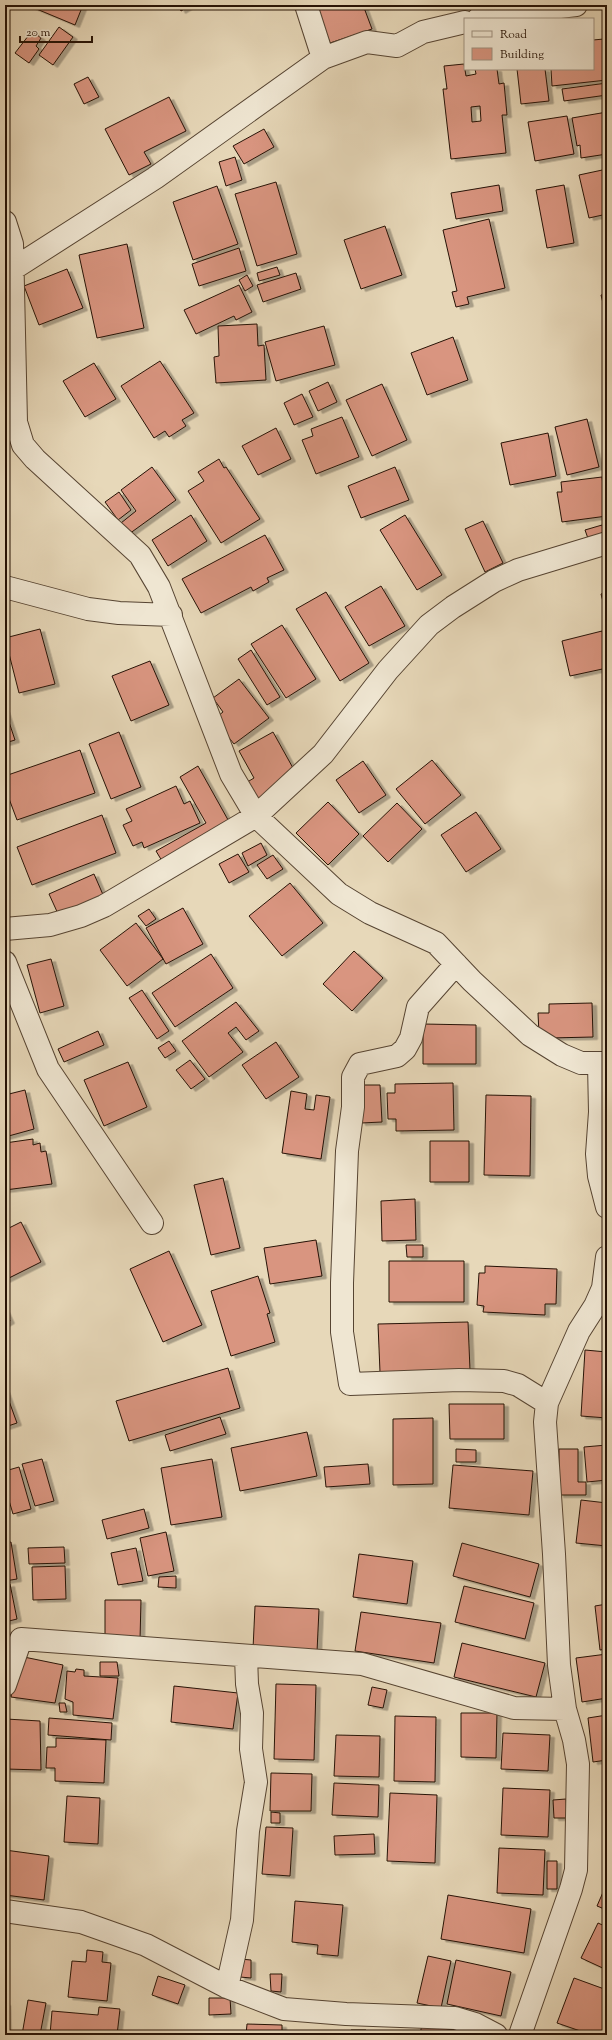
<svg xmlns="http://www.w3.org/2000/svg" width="612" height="2040" viewBox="0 0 612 2040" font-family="'Sorts Mill Goudy',serif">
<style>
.building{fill:#d99580;stroke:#261205;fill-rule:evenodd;filter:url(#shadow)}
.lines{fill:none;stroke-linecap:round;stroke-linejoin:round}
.minor-casing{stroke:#564432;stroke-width:24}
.minor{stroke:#efe6d2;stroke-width:22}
</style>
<defs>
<filter id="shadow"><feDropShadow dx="4.5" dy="2.5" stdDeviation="0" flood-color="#0004"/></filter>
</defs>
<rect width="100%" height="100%" fill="#e7d8b9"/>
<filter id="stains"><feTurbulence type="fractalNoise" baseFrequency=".005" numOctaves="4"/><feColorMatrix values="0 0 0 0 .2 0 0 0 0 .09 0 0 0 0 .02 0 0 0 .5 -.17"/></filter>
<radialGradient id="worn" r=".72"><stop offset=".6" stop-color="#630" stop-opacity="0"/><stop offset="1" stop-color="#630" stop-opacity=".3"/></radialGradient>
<path class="building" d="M27,5H83L75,25Z
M178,5H191L181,11Z
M316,5H363L372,29L330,43Z
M59,27L73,37L53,65L39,55Z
M32,31L41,38L36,46L39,49L29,63L15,53Z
M604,39L607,80L552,86L551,69H593V40Z
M464,64L466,76L476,74L475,69H497L499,84L504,83L507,115H502L506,153L451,159L443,89H447L444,66ZM480,106L481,121L472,122L471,107Z
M517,69H545L549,101L521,104Z
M88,77L99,97L84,104L74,84Z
M607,83V95L564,101L562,89Z
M169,97L186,131L144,152L151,164L129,175L105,129Z
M607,112V154L581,158L580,145L577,146L572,118Z
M567,116L574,154L535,161L528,122Z
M264,129L274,147L244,164L233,146Z
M235,157L242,180L226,186L219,162Z
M607,169V214L589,218L579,175Z
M276,182L297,254L257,266L235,194Z
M499,185L503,211L456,219L451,193Z
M564,185L574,243L547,248L536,190Z
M217,186L238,244L193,260L173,202Z
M489,219L505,288L467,297L469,304L456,307L452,292L457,291L443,230Z
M385,226L402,275L361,289L344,240Z
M127,244L144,328L97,338L79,255Z
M239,248L246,271L199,286L192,264Z
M277,267L280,275L259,281L257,273Z
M67,269L83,308L39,325L24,286Z
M296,273L301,289L263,302L257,285Z
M247,275L253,286L245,291L239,280Z
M239,285L252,312L236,320L234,316L196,334L184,310Z
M607,294V315H606L601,295Z
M257,324L258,346L264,345L266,380L216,383L214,357L219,356L218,326Z
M324,326L335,365L276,381L265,342Z
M453,337L468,380L427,395L411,353Z
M160,361L194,413L182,420L186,426L169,437L165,431L154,438L121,386Z
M94,363L116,399L85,417L63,381Z
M328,382L337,402L318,411L309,391Z
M382,384L407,440L372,456L346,400Z
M302,394L313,417L294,425L284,403Z
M342,417L359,457L316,474L302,440L313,436L311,429Z
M603,418H607V447Z
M587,419L599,467L567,475L555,427Z
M276,428L291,459L258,475L242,446Z
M548,433L556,476L510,485L501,443Z
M219,459L224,468L226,467L260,519L221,543L188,491L204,481L198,472Z
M152,467L176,500L129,534L121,523L136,511L121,490Z
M395,467L409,500L361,518L348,486Z
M602,477L607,516L562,522L557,492H562L561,482Z
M119,492L131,510L118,520L105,502Z
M191,515L207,541L168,566L152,540Z
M405,515L442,575L417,590L380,530Z
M483,521L503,563L485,572L465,529Z
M602,525L606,539L590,544L585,530Z
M265,535L284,570L267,578L269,582L253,591L251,587L201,613L182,579Z
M381,586L405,626L369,646L345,607Z
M326,592L369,663L340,681L296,609Z
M607,592V617L601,594Z
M282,625L316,679L286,698L251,644Z
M40,629L55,684L19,693L5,638Z
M602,631L607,651V668L570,676L562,641Z
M251,650L280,697L267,705L238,659Z
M150,661L169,705L131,721L112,676Z
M239,679L269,718L234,744L214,719L223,712L213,698Z
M5,710L15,740L5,743Z
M119,732L141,787L111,799L89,744Z
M273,732L298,777L254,802L244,784L254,778L239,751Z
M80,750L95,793L17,820L5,788V776Z
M432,760L461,795L425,824L396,789Z
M363,761L386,795L359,813L336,780Z
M198,766L232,827L165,866L156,851L206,823L180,777Z
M176,786L184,804L190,801L200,823L144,848L142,842L133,846L123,825L132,821L126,809Z
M328,802L359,834L328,865L296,833Z
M397,803L422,829L388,862L363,836Z
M476,812L501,849L466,872L441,835Z
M102,815L116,853L32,885L17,847Z
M261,843L267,855L248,866L242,853Z
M238,854L249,872L229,883L219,864Z
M273,855L283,869L267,879L257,865Z
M94,874L104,897L59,916L49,894Z
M290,883L323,923L282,956L249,916Z
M183,908L203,944L166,964L146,928Z
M149,909L156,919L146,926L138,916Z
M136,923L163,959L127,986L100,950Z
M354,951L383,978L352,1011L323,984Z
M211,954L233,988L175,1027L152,993Z
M51,959L64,1006L40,1013L27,965Z
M142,990L169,1031L157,1039L129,998Z
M236,1002L259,1031L246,1040L236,1027L228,1033L243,1052L209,1077L182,1041Z
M592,1003L593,1037L550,1038V1034H539L538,1013H549V1004Z
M423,1024L476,1025V1064H423Z
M98,1031L104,1045L64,1062L58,1049Z
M169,1041L176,1051L165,1058L158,1048Z
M276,1042L299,1077L266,1099L242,1065Z
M190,1060L205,1079L191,1089L176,1070Z
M128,1062L147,1107L104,1126L84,1080Z
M453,1083L454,1130L396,1131V1119H388L387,1093H395V1084Z
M357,1085H380L382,1122L361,1123Z
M25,1090L34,1129L5,1137V1095Z
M291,1091L307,1094L305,1109L314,1110L316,1095L330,1097L321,1159L282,1153Z
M486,1095L531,1096L530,1176L484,1175Z
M33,1139V1145L40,1143L41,1152L46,1151L52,1184L5,1190V1143Z
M430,1141H469V1182H430Z
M223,1178L240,1248L211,1255L194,1185Z
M415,1199L416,1240L382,1241L381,1201Z
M21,1222L41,1262L5,1280V1230Z
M316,1240L322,1276L270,1284L264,1248Z
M406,1245H423V1257H407Z
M169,1251L202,1325L163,1342L130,1269Z
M389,1261H464V1302H389Z
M485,1266L557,1269L556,1304H545V1315L483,1312L484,1306L477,1305L479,1273H485Z
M258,1276L270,1313L267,1314L275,1342L231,1356L211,1291Z
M604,1302H607V1330H603Z
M5,1310L10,1321L5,1324Z
M468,1322L470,1370L380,1372L378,1324Z
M585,1350L607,1352V1418L581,1416Z
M228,1368L240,1408L129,1441L116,1401Z
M5,1390L17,1423L5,1427Z
M449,1404H504V1439H450Z
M220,1417L226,1434L170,1451L165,1435Z
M433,1418V1484L393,1485V1419Z
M307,1432L317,1476L240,1491L231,1448Z
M607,1445V1480L587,1482L584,1447Z
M456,1449L476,1450V1462H456Z
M559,1449H578V1482H586V1495H559Z
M42,1459L54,1501L35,1506L22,1464Z
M212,1459L222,1517L171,1525L161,1468Z
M368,1464L370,1484L326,1487L324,1467Z
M453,1465L533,1471L529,1515L449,1508Z
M19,1467L31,1509L13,1514L5,1487V1471Z
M581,1500L607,1503V1546L576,1543Z
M144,1509L149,1528L107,1539L102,1520Z
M166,1532L174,1571L148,1576L140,1538Z
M11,1542L17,1579L5,1581V1543Z
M462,1543L539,1564L530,1597L453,1576Z
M64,1547L65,1563L29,1564L28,1548Z
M136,1548L143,1581L118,1585L111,1553Z
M359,1554L413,1561L407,1604L353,1597Z
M65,1566L66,1599L33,1600L32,1567Z
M176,1576V1588L158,1587L159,1577Z
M10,1584L17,1619L5,1622V1585Z
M464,1586L534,1603L525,1639L455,1622Z
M105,1600H141L140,1640H105Z
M607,1604V1649L600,1650L595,1606Z
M255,1606L319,1609L317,1652L253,1649Z
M361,1612L441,1623L434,1663L355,1651Z
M462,1643L545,1663L536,1697L454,1677Z
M607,1654V1698L582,1702L576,1658Z
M19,1656L63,1665L55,1703L11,1697Z
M100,1662H117L119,1676H100Z
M76,1669L84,1670V1676L118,1678L113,1719L73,1715V1702L65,1699L67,1671L75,1672Z
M276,1684L316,1685L314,1760L274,1759Z
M174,1686L238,1693L233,1729L171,1722Z
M372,1687L387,1690L383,1708L368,1705Z
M59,1703H65L67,1712H60Z
M461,1713H497L496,1758L461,1757Z
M607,1715V1760L593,1762L588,1718Z
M395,1716L436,1717L435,1782L394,1781Z
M49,1718L112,1723L111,1740L48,1735Z
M6,1719L40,1721L41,1770L6,1769Z
M503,1733L550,1735L548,1771L501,1769Z
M336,1735L380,1736L379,1777L334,1776Z
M56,1738L106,1740L104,1783L55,1781V1768H46L47,1747H56Z
M271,1773L312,1774L311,1811H270Z
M334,1783L379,1785L378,1817L332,1815Z
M503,1788L550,1790L548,1837L501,1835Z
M390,1793L437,1795L435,1863L387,1861Z
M67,1796L100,1798L98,1844L64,1842Z
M566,1799L567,1818H554L553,1800Z
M271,1812L280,1813V1823H271Z
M266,1827L293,1828L290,1876L262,1874Z
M374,1834L375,1854L335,1855L334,1836Z
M499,1848L545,1850L543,1895L497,1893Z
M5,1850L49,1856L44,1900L5,1895Z
M547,1861H557V1889H547Z
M607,1883V1910L597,1906Z
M448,1895L531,1909L524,1953L441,1939Z
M295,1901L343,1905L338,1956L317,1954L318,1945L292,1942Z
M598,1923L607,1927V1970L581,1958Z
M87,1950L103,1952L102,1962L111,1963L107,2001L68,1997L72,1961L86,1962Z
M428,1956L451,1961L441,2008L417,2003Z
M240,1959L251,1960V1978L240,1977Z
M456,1960L511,1972L501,2016L447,2004Z
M270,1974H282L281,1992L271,1991Z
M158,1976L185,1985L178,2004L152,1995Z
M574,1978L607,1990V2035H592L557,2023Z
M209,1998H230L231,2014L209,2015Z
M28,2000L46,2003L40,2035H22Z
M5,2003H6L7,2035H5Z
M99,2007L120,2009L117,2035H50L52,2011L98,2015Z
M247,2024L282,2025V2035H246Z
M422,2024L470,2033V2035H420Z
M351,2030H366V2035H351Z
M294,2033L338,2035H294Z"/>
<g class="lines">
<defs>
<path id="minor" d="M306,5L323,58
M478,19L495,15L576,5
M5,222L12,244L16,422L23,445L35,459L140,555L159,587L231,774L256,816L339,894L370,913L436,943L472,981L530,1035L562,1055L581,1063H607
M13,269L155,178L323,58L367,42L397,46L423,32L465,22
M5,587L88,609L119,613L171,615
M5,929L50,925L81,916L104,906L256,816L323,754L388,670L429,625L453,607L494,581L518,570L607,543
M5,962L48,1069L152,1223
M456,964L418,1007L411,1038L405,1049L397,1056L360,1064L353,1077V1107L347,1151L342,1283V1332L350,1384L459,1380L504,1381L518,1385L547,1403
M599,1064L600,1112L597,1154L599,1176L607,1207
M5,1685L21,1639L362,1664L514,1708L565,1709
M5,1911L81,1922L146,1945L227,1987L284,2009L346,2014L455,2018L475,2024L496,2035
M227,1987L242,1920L248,1831L256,1782L251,1749L252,1713L247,1684L246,1656
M520,2035L571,1889L576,1870L578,1764L574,1740L565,1709L559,1665L554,1554L545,1422L547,1403L579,1331L595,1306L603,1288L607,1257"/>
</defs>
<use href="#minor" class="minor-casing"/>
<use href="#minor" class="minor"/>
</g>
<rect width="612" height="2040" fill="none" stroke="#e7d8b9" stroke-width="20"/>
<rect x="6" y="6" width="600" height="2028" fill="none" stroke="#261205" stroke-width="2"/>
<rect x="10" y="10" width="592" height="2020" fill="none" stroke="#261205"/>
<rect x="464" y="18" width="130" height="52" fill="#efe6d2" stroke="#9f9180"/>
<rect x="472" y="31" width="20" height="6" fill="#efe6d2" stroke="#9f9180"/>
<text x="500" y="38" font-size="12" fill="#261205">Road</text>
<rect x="472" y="48" width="20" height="12" fill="#d99580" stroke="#9f9180"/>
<text x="500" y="58" font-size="12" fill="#261205">Building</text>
<path d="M20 36v6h72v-6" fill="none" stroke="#261205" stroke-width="2"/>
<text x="26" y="36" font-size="12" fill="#261205" stroke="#efe6d2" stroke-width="3" paint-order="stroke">20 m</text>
<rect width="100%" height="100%" filter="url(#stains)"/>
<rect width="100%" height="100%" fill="url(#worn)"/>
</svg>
